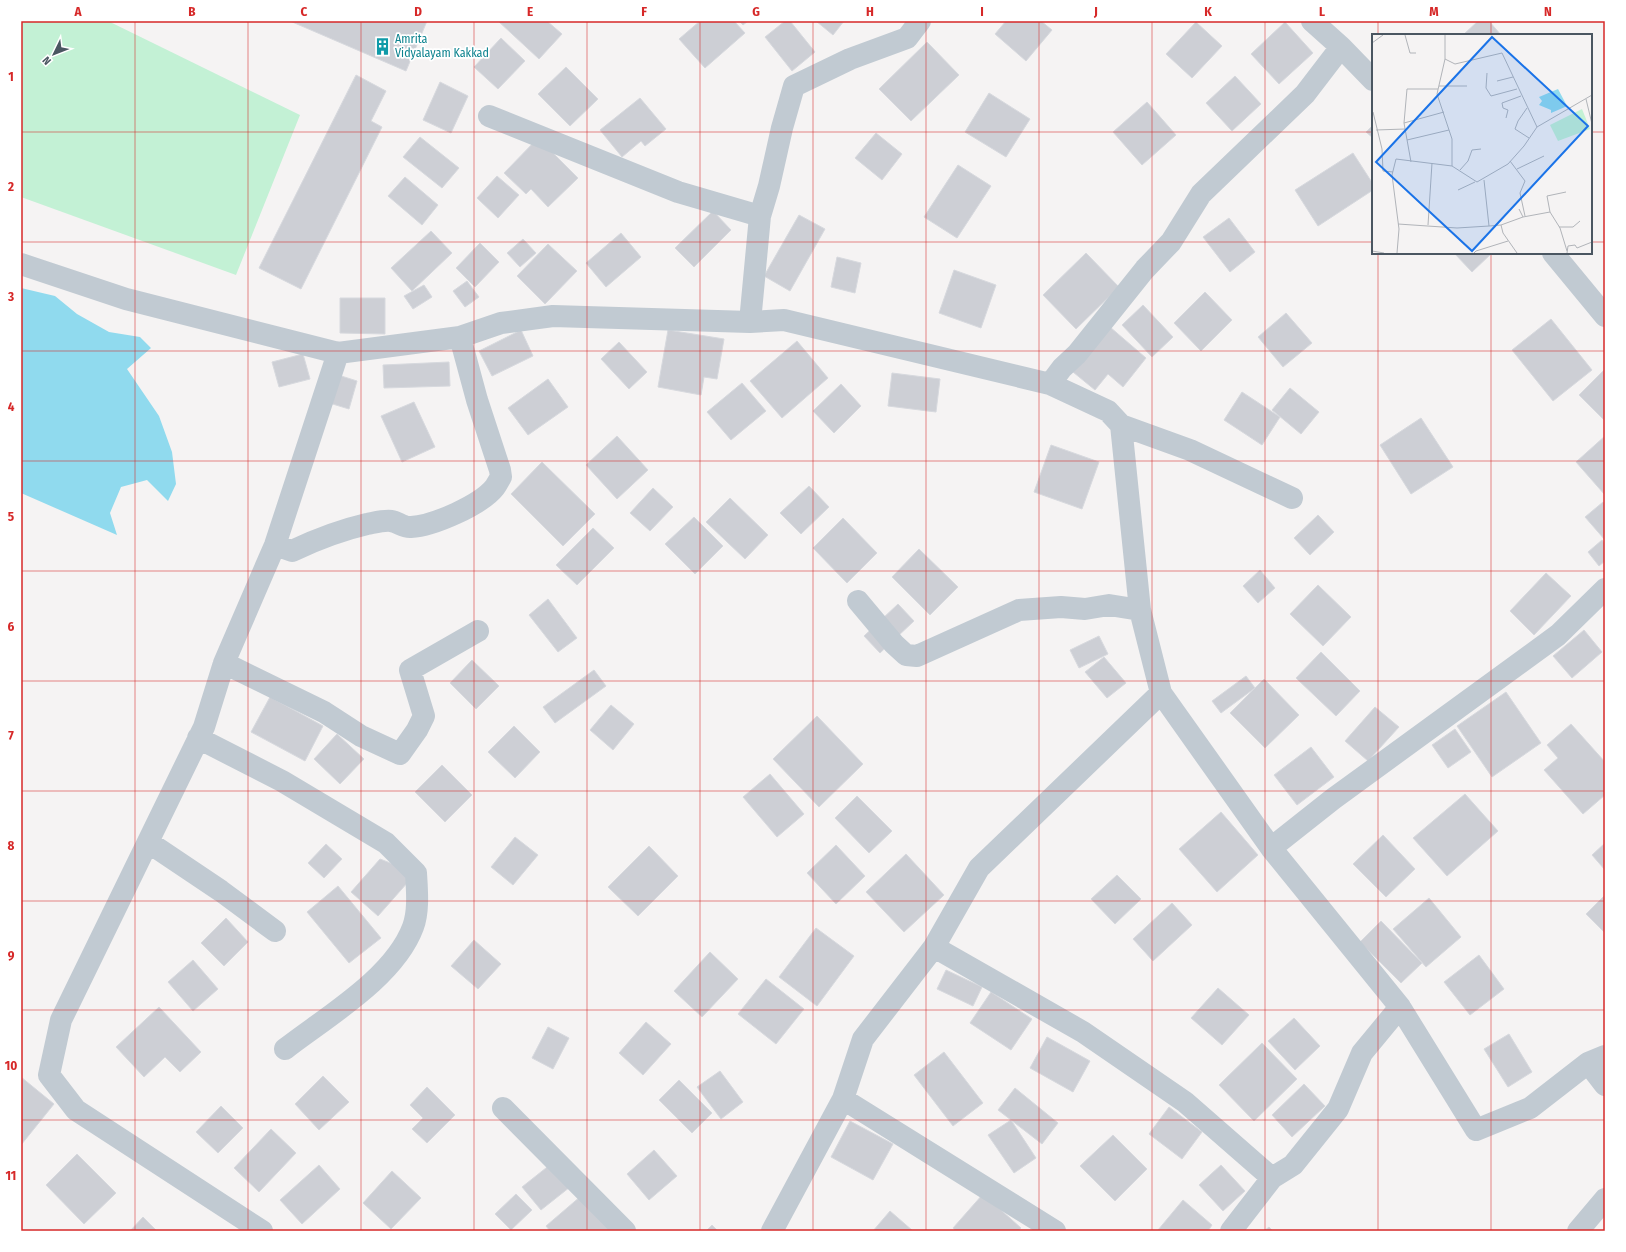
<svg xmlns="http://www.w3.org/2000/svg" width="1626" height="1252" viewBox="0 0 1626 1252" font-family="'Fira Sans Condensed',sans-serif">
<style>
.green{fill:#c3f1d5}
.water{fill:#90daee}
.building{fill:#cdcfd5;stroke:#d7d9de}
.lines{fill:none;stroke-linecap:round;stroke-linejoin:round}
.minor{stroke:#c1cad2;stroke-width:22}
.grid{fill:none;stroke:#d62828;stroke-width:1;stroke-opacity:0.55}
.labels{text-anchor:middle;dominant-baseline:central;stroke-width:3.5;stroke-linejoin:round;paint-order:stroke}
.culture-label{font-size:12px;fill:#0d838f;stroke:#fff;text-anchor:start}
.inset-road{fill:none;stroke:#b1b4b9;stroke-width:1}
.view{fill:#1a73e8;fill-opacity:0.15;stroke:#1a73e8;stroke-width:2}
.inset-edge{fill:none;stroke:#4a5661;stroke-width:2}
.neatline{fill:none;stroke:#d62828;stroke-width:1.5}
.grid-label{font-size:13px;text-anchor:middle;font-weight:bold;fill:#d62828}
</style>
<rect width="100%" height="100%" fill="#f5f3f3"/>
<path class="green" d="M21,21H108L300,115L236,275L21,197Z"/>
<path class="water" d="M21,288L55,296L77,314L109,332L140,337L151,348L127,369L159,416L172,452L176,484L168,501L147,480L121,487L110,513L117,535L21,493Z"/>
<path class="building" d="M290,21H427L406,71Z
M498,21H547L562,34L539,59Z
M700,21H734L745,33L705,68L679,39Z
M739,21H748L743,25Z
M785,21H790L815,52L792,71L765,37Z
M816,21H844L833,35Z
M1006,21H1041L1052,30L1026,61L995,34Z
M1478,21H1489L1501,35H1463Z
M1196,22L1222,46L1192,78L1166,54Z
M1285,22L1313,53L1279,84L1251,54Z
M501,38L525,61L498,89L474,67Z
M927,42L959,75L911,121L879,89Z
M566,67L598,99L570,126L538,94Z
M356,75L386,91L371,121L382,127L301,289L259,268Z
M1235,76L1261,104L1232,131L1206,103Z
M440,82L468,96L451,133L423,120Z
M989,93L1030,119L1006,157L965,132Z
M640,98L666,129L645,146L641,141L622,157L600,130Z
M1147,102L1176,135L1142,165L1113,132Z
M1373,125V138L1366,132Z
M876,133L902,154L882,180L855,158Z
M420,137L459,168L442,188L403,157Z
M538,138L578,178L548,207L531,189L526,194L504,173Z
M1353,153L1373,184V190L1318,226L1295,190Z
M958,165L991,186L957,238L924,217Z
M497,176L519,195L498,218L477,198Z
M405,177L438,205L422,225L388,196Z
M713,211L731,230L694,267L675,248Z
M799,215L825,229L790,291L764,276Z
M1229,218L1255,252L1230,272L1203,237Z
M431,231L452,253L412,291L391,268Z
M621,233L641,257L606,287L586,263Z
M523,239L536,253L520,267L507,253Z
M480,243L499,262L475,287L456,268Z
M548,244L577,271L545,304L517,276Z
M1086,253L1119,287L1076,329L1043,295Z
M1454,253H1492L1472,272Z
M837,257L861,263L855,293L831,287Z
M954,270L996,285L981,328L939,313Z
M467,281L479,297L465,307L453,291Z
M424,285L432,297L413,309L404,296Z
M1205,292L1232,320L1201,351L1174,323Z
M340,298H385V334L340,333Z
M1143,305L1173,337L1152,357L1122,325Z
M1286,313L1312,343L1283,367L1258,337Z
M1551,319L1592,370L1553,401L1512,350Z
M1110,327L1146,358L1123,387L1108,374L1095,390L1073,372Z
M521,330L533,356L492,376L479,351Z
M668,330L724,339L717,379L704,377L701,395L658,387Z
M797,341L828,378L782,418L750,381Z
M619,342L647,372L629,389L601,359Z
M303,354L310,379L279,387L272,362Z
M449,362L450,386L384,388L383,365Z
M1605,369V421L1579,395Z
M892,373L940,379L936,412L888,406Z
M335,374L357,381L349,409L326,402Z
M548,379L568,407L528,435L508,408Z
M742,383L766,411L731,440L707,412Z
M841,384L861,406L834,433L813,411Z
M1290,388L1319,412L1301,434L1272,410Z
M1242,392L1280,417L1262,445L1224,420Z
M414,402L435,447L402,462L381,416Z
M1421,418L1453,467L1411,494L1380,445Z
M617,436L648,470L617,499L586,465Z
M1605,436V495L1576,462Z
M1051,445L1099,462L1082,509L1034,492Z
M542,462L595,514L563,546L511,494Z
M809,486L829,507L801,534L780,513Z
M653,488L673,507L650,531L630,513Z
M730,498L768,535L745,559L706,522Z
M1603,502L1605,504V540L1585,517Z
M1318,515L1334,532L1310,555L1294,538Z
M694,517L723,546L695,574L665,544Z
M843,518L877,553L847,583L813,548Z
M593,528L614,548L577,585L556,565Z
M1602,540L1605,544V561L1599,566L1588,552Z
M919,549L958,587L930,615L892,577Z
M1260,570L1275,588L1258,603L1243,586Z
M1546,573L1571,596L1534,635L1510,611Z
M1318,585L1351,617L1323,646L1290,614Z
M548,599L577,638L558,652L529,615Z
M898,604L914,621L880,653L864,636Z
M1584,630L1602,652L1572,678L1553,656Z
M1099,636L1108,654L1079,668L1070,650Z
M1321,652L1360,691L1336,716L1296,678Z
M1104,657L1126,683L1107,698L1085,672Z
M472,660L499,686L476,709L450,683Z
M594,670L606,686L555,723L543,707Z
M1246,676L1255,688L1221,713L1212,701Z
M1264,679L1299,715L1265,748L1230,713Z
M1506,692L1541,743L1492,777L1457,726Z
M270,697L323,726L305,761L251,732Z
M611,705L634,724L613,750L590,730Z
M1375,707L1399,727L1368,761L1345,741Z
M817,716L863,764L819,807L773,759Z
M1571,724L1605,762V795L1583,814L1544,770L1558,758L1547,745Z
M514,726L540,752L515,778L488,752Z
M1455,729L1471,752L1448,768L1432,745Z
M337,734L364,759L340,784L314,759Z
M1311,747L1334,777L1297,805L1274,775Z
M442,765L472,795L445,822L415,792Z
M770,774L804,814L777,837L743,797Z
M1465,794L1498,831L1447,876L1413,838Z
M857,796L892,831L869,853L835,818Z
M1221,812L1258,855L1217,892L1179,849Z
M1383,835L1415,869L1386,897L1353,864Z
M515,837L538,855L513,885L491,867Z
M1605,843V870L1592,855Z
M326,844L342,859L324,878L308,863Z
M836,845L865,876L836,904L807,873Z
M649,846L678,876L638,916L608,887Z
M906,854L944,895L904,932L866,892Z
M380,859L416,873L378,916L351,892Z
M1117,875L1141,899L1115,924L1091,899Z
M338,886L381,938L349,963L307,912Z
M1605,895V933L1586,914Z
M1429,898L1461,937L1426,967L1393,929Z
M1172,903L1192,925L1153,961L1133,939Z
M226,918L248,942L224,966L201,943Z
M1381,921L1422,963L1401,983L1360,942Z
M816,928L854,956L817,1006L779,977Z
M474,940L501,964L478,989L451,966Z
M710,952L738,979L702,1017L674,991Z
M1479,955L1504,989L1470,1015L1444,982Z
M193,960L218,989L193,1011L168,982Z
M946,970L982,987L973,1006L937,989Z
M766,979L804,1009L776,1044L738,1014Z
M1218,988L1249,1015L1222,1045L1191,1018Z
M991,992L1032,1019L1011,1050L970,1023Z
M159,1007L201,1052L180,1072L165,1057L144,1077L116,1047Z
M1294,1018L1320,1046L1295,1070L1268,1041Z
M646,1022L671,1044L643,1075L619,1053Z
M548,1027L569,1038L553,1069L532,1058Z
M1509,1034L1532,1072L1508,1087L1484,1049Z
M1047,1037L1090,1061L1073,1092L1030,1068Z
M1262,1043L1297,1079L1254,1121L1219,1085Z
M944,1052L983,1103L953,1126L914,1075Z
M720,1071L743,1102L721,1119L697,1087Z
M323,1076L349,1102L319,1130L295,1104Z
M21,1077L54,1104L21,1145Z
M679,1080L712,1113L692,1133L659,1100Z
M1304,1084L1325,1106L1292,1137L1272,1115Z
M427,1087L455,1115L427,1143L412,1129L423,1118L410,1105Z
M1015,1088L1058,1123L1042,1144L998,1110Z
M221,1106L243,1128L218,1153L196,1132Z
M1169,1107L1202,1132L1182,1159L1149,1134Z
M1011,1120L1036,1158L1014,1173L988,1135Z
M850,1121L893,1144L873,1180L831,1157Z
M271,1129L296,1153L259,1192L234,1168Z
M1113,1135L1147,1169L1115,1201L1080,1166Z
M654,1150L677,1176L649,1200L627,1174Z
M77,1154L116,1193L84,1224L46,1185Z
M551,1164L570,1187L541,1210L522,1187Z
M319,1165L340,1189L302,1224L280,1200Z
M1221,1165L1245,1191L1223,1211L1199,1185Z
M392,1171L421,1198L391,1229L363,1203Z
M516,1194L532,1210L511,1230L495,1214Z
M983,1194L1021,1228L1018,1231H956L953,1228Z
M581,1196L611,1231H550L546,1226Z
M1183,1200L1212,1225L1208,1231L1158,1230Z
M890,1211L913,1231H873Z
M143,1217L157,1231H130Z
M712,1225L718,1231H706Z
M1269,1227L1273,1231H1264Z"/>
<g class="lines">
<path class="minor" d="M1341,47L1373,80
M489,116L678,192L760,216
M1553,253L1605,316
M21,264L126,299L338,353L460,337L501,323L553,316L750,322L784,320L1050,384L1108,411L1121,425L1140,610L1161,693L1271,848L1400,1007L1476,1130L1530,1108L1588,1063L1605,1056
M750,322L760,216L769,186L782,128L794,86L850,59L907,38L920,21
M1050,384L1062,368L1077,354L1145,269L1171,242L1201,194L1305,94L1341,47L1312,21
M1121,425L1190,450L1292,498
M275,545L292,551C315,540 341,530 367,524C373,523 384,520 391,521C398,522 404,528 411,527C433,526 481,505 495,487C497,484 499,480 501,477L500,470L477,400L460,337
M858,601L894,644L906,655L917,656L1019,610L1061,607L1085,609L1109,605L1140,610
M224,663L324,712L361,736L400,754L417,730L424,716L410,670L478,631
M198,738L282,781L386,843L416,873C417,890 419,911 413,927C394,978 326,1017 285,1049
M148,842L221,891L275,931
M1271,848L1333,799L1558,635L1605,589
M934,947L1083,1032L1185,1102L1272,1178
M1588,1063L1605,1085
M843,1099L1055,1231
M503,1108L625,1231
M262,1231L76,1110L49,1075L61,1020L204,727L224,663L275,545L338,353
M772,1231L843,1099L863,1039L934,947L979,868L1161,693
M1231,1231L1272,1178L1293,1165L1338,1109L1362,1053L1400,1007
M1578,1231L1605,1199"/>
</g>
<path class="grid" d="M135,21V1231M248,21V1231M361,21V1231M474,21V1231M587,21V1231M700,21V1231M813,21V1231M926,21V1231M1039,21V1231M1152,21V1231M1265,21V1231M1378,21V35M1491,21V35M21,132H1373M1591,132H1605M21,242H1373M1591,242H1605M1378,253V1231M1491,253V1231M21,351H1605M21,461H1605M21,571H1605M21,681H1605M21,791H1605M21,901H1605M21,1010H1605M21,1120H1605"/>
<defs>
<symbol id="building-bare" viewBox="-9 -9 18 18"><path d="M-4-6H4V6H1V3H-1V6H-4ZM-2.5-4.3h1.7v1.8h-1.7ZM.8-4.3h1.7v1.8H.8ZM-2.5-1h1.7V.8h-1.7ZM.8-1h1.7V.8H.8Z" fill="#0f9aa8" stroke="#fff" stroke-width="2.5" paint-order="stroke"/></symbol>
</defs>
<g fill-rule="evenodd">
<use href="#building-bare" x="370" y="34" width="25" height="25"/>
</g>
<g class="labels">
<g class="culture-label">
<text x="395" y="39">Amrita<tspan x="395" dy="14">Vidyalayam Kakkad</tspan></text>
</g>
</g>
<g transform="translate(1372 34)">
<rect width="220" height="220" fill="#f5f3f3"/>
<path d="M210,75L218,95L186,107L178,91Z" fill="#c3f1d5"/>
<path d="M186,55L195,72L193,73L179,79V76L167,71L170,67L167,63Z" fill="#90daee"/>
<path class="inset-road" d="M33,1L38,19H44M73,1V25L65,60L80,105V132M0,9L11,1M73,25L83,30L130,19L165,93M115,39L114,54L119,62L145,55M125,47L141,43M67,52H95M214,65L220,90M155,74L146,87L143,95L157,104M1,78L10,115L11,137L21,138M134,84L136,76L131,74L130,69L149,62M32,89L35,55H66M4,96L33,95M35,106L77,96M138,127L153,147L148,159L153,182M39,128L32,89L72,78M145,135L172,122M88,136L96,127L100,116L109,115M112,146L117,192L129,191M86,156L103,148M178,178L188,194L195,217M151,183L178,178L175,162L194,158M26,190L85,194L117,192M56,191L60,129M187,193H201L208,187M0,217L12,219M25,219L27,195L20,141L24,125L80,132L105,148L136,130L152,112L165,93L220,61M102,219L104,217L136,207M145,219L131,199L129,191L151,183L147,175M195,219L196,212L203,211L205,214L220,208"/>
<path class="view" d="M120,3L216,92L100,217L4,128Z"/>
<rect width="220" height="220" class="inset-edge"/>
</g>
<rect width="1626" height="1252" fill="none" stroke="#ffffff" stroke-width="44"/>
<g transform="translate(54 54) rotate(227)" stroke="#ffffff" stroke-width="3" paint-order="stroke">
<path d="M0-3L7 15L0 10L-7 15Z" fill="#4a5661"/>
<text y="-6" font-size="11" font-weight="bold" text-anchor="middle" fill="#4a5661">N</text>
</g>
<rect x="22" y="22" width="1582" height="1208" class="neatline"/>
<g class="grid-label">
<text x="78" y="16">A</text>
<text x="192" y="16">B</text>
<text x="304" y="16">C</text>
<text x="418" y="16">D</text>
<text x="530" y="16">E</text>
<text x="644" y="16">F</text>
<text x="756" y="16">G</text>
<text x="870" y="16">H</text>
<text x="982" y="16">I</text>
<text x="1096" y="16">J</text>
<text x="1208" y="16">K</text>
<text x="1322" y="16">L</text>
<text x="1434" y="16">M</text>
<text x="1548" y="16">N</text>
<text x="11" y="81">1</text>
<text x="11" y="191">2</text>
<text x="11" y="301">3</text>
<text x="11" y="411">4</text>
<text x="11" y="521">5</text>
<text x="11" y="631">6</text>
<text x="11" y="740">7</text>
<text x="11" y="850">8</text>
<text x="11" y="960">9</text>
<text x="11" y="1070">10</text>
<text x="11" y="1180">11</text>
</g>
</svg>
